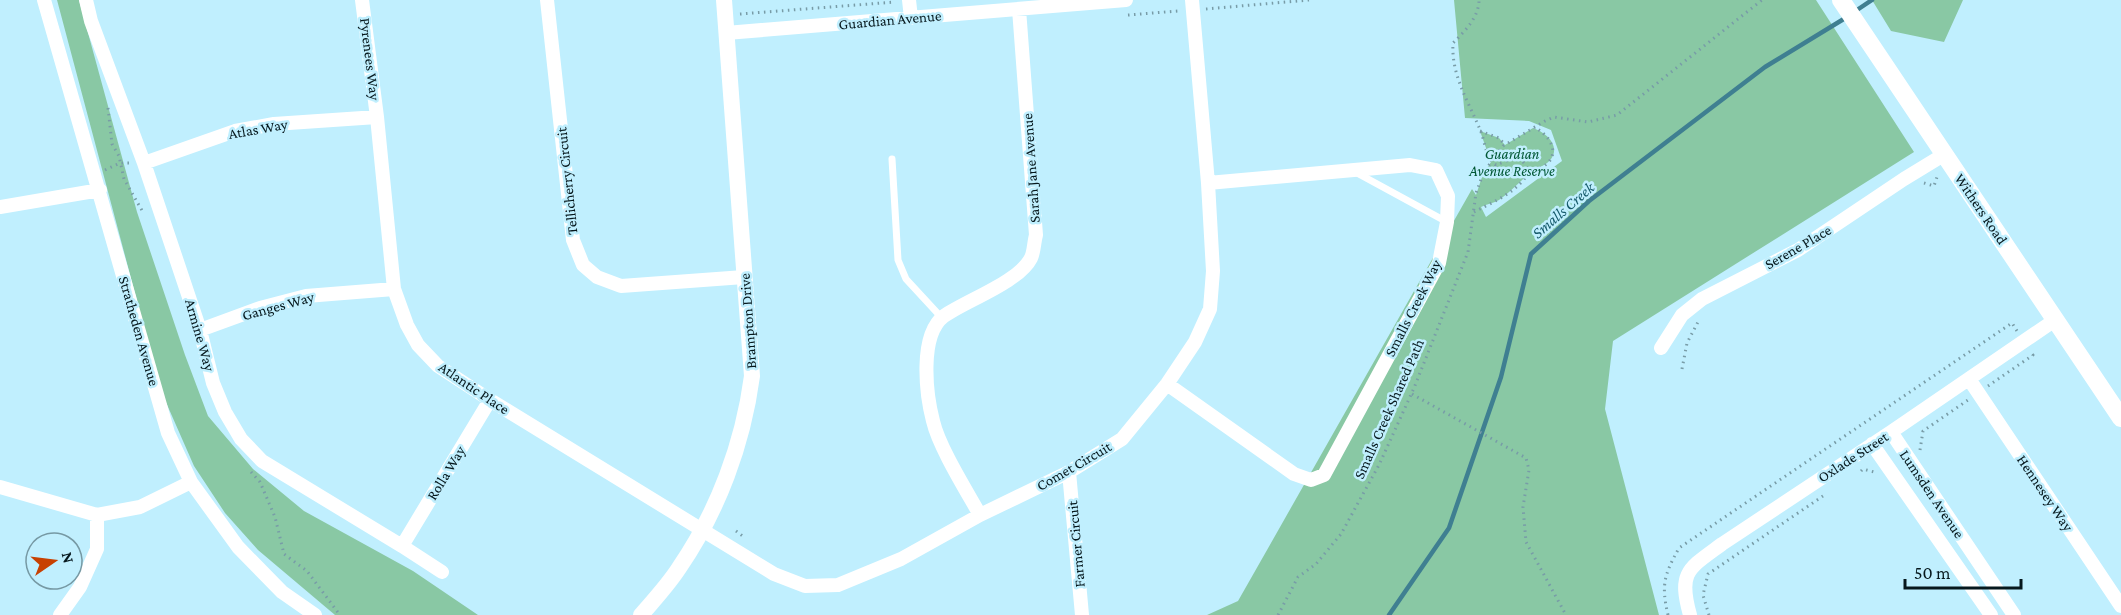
<svg xmlns="http://www.w3.org/2000/svg" width="2121" height="615" viewBox="0 0 2121 615" font-family="'Crimson Pro',serif">
<style>
.green{fill:#89c8a4}
.lines{fill:none;stroke-linecap:round;stroke-linejoin:round}
.stream{stroke:#3f7f91;stroke-width:4.5}
.path{stroke:#789ca7;stroke-width:3;stroke-dasharray:1.5 4.5;stroke-linecap:butt}
.service{stroke:#fff;stroke-width:7}
.minor{stroke:#fff;stroke-width:14}
.tertiary{stroke:#fff;stroke-width:16}
.secondary{stroke:#fff;stroke-width:18}
.labels{text-anchor:middle;dominant-baseline:central;stroke-width:5;stroke-linejoin:round;paint-order:stroke}
.street-label{font-size:15px;fill:#06181d;stroke:#c0effe}
.park-label{font-size:15px;font-style:italic;fill:#005734;stroke:#c0effe}
.water-label{font-size:16px;font-style:italic;fill:#165a6b;stroke:#c0effe}
</style>
<rect width="100%" height="100%" fill="#c0effe"/>
<path class="green" d="M57,0H79L137,212L185,355L208,416L253,469L304,511L413,571L478,615H335L258,550L225,513L194,466L161,391Z
M1454,0H1816L1914,152L1613,341L1605,409L1659,615H1207L1238,601L1472,189L1476,195L1483,174L1491,162L1480,131L1499,138L1505,145L1533,128C1545,132 1561,145 1551,159C1547,165 1537,168 1531,172C1520,181 1511,192 1499,200C1494,203 1487,204 1481,207L1486,217L1562,161L1551,130L1529,121L1465,118Z
M1872,0H1963L1944,42L1891,31Z"/>
<g class="lines">
<path class="stream" d="M1854,12L1872,0
M1389,615L1449,528L1501,377L1531,254L1589,201L1765,67L1847,17"/>
<path class="path" d="M1206,9L1309,0
M740,14L895,2
M1128,15L1178,11
M108,108L112,144L119,156L124,179L144,214
M1480,131L1499,138L1505,145
M105,170L120,163H130
M1528,171C1560,167 1560,141 1534,127
M1924,183L1934,186L1938,174
M1474,212C1491,203 1513,194 1525,178C1531,170 1524,158 1514,159C1508,160 1501,163 1496,165C1486,159 1485,142 1481,132C1469,102 1451,76 1453,43C1465,31 1479,17 1479,0
M1682,369L1687,343L1699,320
M1988,386L2033,355L2032,354
M1412,394L1526,458L1529,470L1523,507L1526,542L1566,615
M1920,450L1923,431L1968,400
M1861,471L1863,469L1874,472
M251,472L260,482L275,517L284,554L307,571L340,615
M736,531L744,537
M1278,615L1298,577L1316,564L1341,534L1379,465L1414,388L1468,252L1476,193L1483,174L1491,162L1503,146L1545,121L1554,117L1588,122L1617,115L1762,0
M1668,615C1661,585 1664,575 1679,548L2012,323L2017,331
M1709,615L1703,595L1708,574L1823,496"/>
<path class="service" d="M892,159L898,260L906,279L942,318
M1357,173L1447,222"/>
<path class="minor" d="M44,0L168,433L191,482L238,547L282,592L315,615
M86,0L91,21L144,163L200,330L213,383L225,412L241,439L262,461L402,546L442,572
M362,0L377,117L394,289L407,325L418,345L438,366L490,400L774,574L805,586L838,585L901,559L980,515L1069,472L1122,439L1167,384L1195,342L1210,309L1213,271L1208,183L1192,0
M547,0L573,240L583,265L597,277L621,286L744,277
M909,0L911,18
M726,33L1126,0
M144,163L235,131L274,124L377,117
M0,207L100,190
M200,330L260,308L306,296L394,289
M1661,348L1682,315L1702,299L1798,250L1904,179L1945,154
M1969,379L2121,606
M1167,384L1294,474L1311,480L1324,475L1439,263L1447,222L1448,196L1436,170L1410,165L1208,183
M1891,432L2014,615
M1872,444L1991,615
M1069,472L1082,615
M0,487L97,515L140,507L191,482
M980,515C966,490 939,447 933,421C926,394 919,335 944,316C967,300 1019,282 1031,258C1034,252 1034,242 1036,235L1019,9
M402,546L490,400
M60,615L80,587L97,549V515
M1690,615C1678,572 1688,569 1722,544L1891,432L2055,320"/>
<path class="tertiary" d="M641,615C654,600 668,585 679,568C718,511 743,444 752,376L724,0"/>
<path class="secondary" d="M1841,0L2121,418"/>
</g>
<g class="labels">
<g class="street-label">
<text transform="translate(890 20) rotate(-5)">Guardian Avenue</text>
<text transform="translate(370 59) rotate(83)">Pyrenees Way</text>
<text transform="translate(258 129) rotate(-10)">Atlas Way</text>
<text transform="translate(1031 168) rotate(-94)">Sarah Jane Avenue</text>
<text transform="translate(567 181) rotate(-96)">Tellicherry Circuit</text>
<text transform="translate(1981 209) rotate(56)">Withers Road</text>
<text transform="translate(1798 247) rotate(-30)">Serene Place</text>
<text transform="translate(278 306) rotate(-15)">Ganges Way</text>
<text transform="translate(1413 308) rotate(-63)">Smalls Creek Way</text>
<text transform="translate(748 321) rotate(-94)">Brampton Drive</text>
<text transform="translate(139 331) rotate(74)">Stratheden Avenue</text>
<text transform="translate(200 335) rotate(74)">Armine Way</text>
<text transform="translate(474 388) rotate(34)">Atlantic Place</text>
<text transform="translate(1389 409) rotate(-66)">Smalls Creek Shared Path</text>
<text transform="translate(1853 457) rotate(-33)">Oxlade Street</text>
<text transform="translate(1074 466) rotate(-30)">Comet Circuit</text>
<text transform="translate(446 473) rotate(-59)">Rolla Way</text>
<text transform="translate(2045 493) rotate(56)">Hennesey Way</text>
<text transform="translate(1932 494) rotate(56)">Lumsden Avenue</text>
<text transform="translate(1076 544) rotate(-95)">Farmer Circuit</text>
</g>
<g class="park-label">
<text x="1512" y="154">Guardian<tspan x="1512" dy="17">Avenue Reserve</tspan></text>
</g>
<g class="water-label">
<text transform="translate(1563 210) rotate(-41)">Smalls Creek</text>
</g>
</g>
<g transform="translate(54 561) rotate(76)"><circle r="28" fill="#c0effe" stroke="#7699a4" stroke-width="1.5"/>
<path d="M0-4.5L10 22L0 15L-10 22Z" fill="#c74102"/>
<text y="-9" font-size="16" font-weight="bold" text-anchor="middle" fill="#06181d">N</text>
</g>
<path d="M1905 579v9h116v-9" fill="none" stroke="#06181d" stroke-width="3"/>
<text x="1914" y="579" font-size="18" fill="#06181d" stroke="#c0effe" stroke-width="4.5" paint-order="stroke">50 m</text>
</svg>
